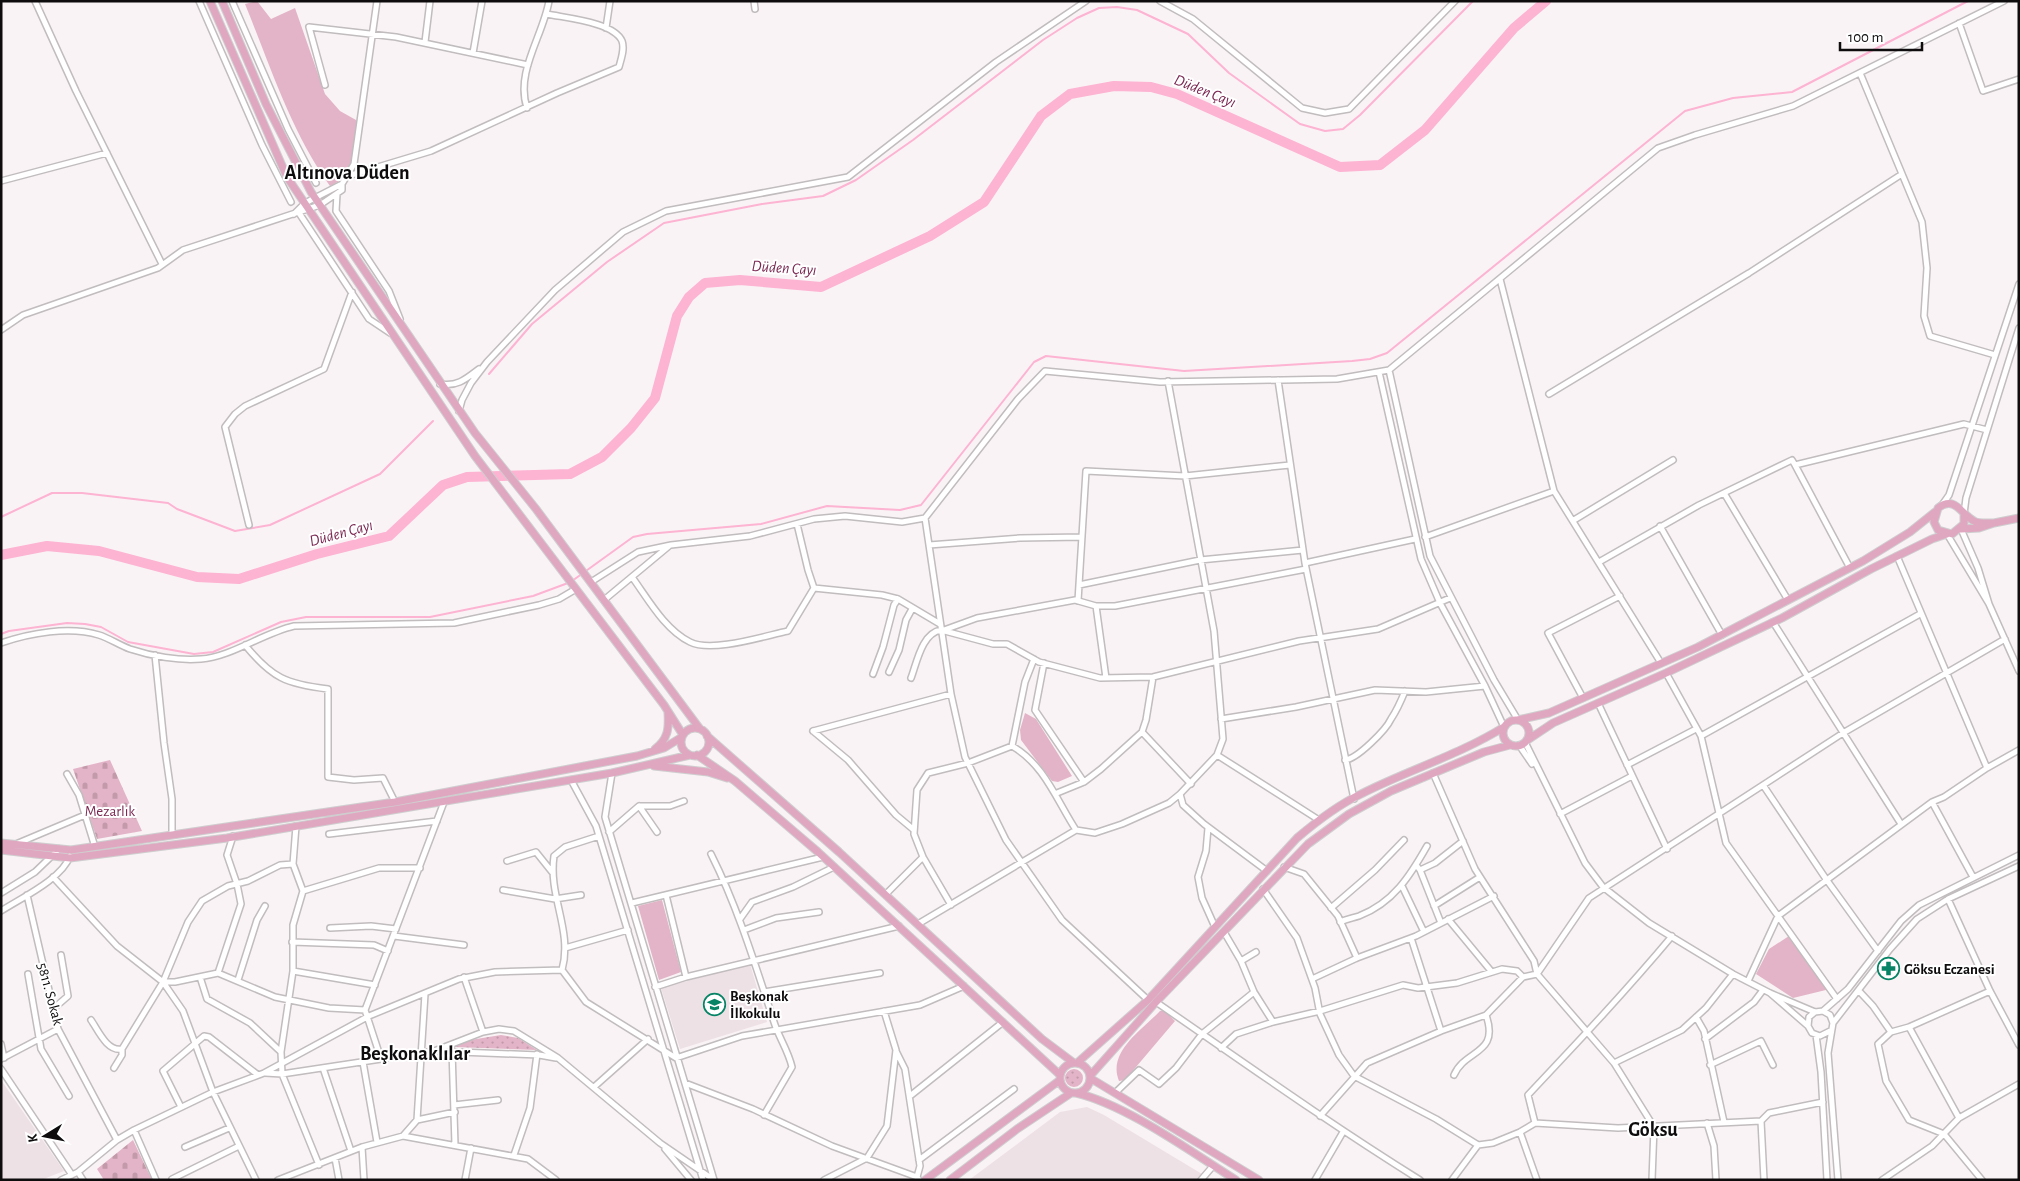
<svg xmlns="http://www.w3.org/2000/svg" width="2020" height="1181" viewBox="0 0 2020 1181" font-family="'Alegreya Sans',sans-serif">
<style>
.built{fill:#eee1e6}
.grass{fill:url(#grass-dots)}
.cemetery{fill:url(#cemetery-stones)}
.park{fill:#e3b4c7}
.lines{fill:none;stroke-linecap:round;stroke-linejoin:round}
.stream{stroke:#fdb3d2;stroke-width:2}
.river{stroke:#fdb3d2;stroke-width:10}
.minor-casing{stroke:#c1bcbe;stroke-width:8}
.major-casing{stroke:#cfcecf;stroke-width:9}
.minor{stroke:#fff;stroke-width:5}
.major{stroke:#e0a7c1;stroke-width:7}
.labels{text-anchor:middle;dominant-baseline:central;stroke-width:4;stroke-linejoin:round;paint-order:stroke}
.park-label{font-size:15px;fill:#7b2852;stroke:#fff}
.poi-label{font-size:15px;font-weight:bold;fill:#0e0c0d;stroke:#fff;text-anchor:start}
.street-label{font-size:15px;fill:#0e0c0d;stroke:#fff}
.water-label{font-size:16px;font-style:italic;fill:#7b2852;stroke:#fff}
.district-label{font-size:20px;font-weight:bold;fill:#0e0c0d;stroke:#fff}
</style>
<defs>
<pattern id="grass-dots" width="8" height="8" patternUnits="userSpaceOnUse" patternTransform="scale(1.25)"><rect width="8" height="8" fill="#e3b4c7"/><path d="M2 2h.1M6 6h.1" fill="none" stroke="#c29aaa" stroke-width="1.8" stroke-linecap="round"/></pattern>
<pattern id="cemetery-stones" width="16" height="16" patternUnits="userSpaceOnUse" patternTransform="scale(1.25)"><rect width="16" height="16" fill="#e3b4c7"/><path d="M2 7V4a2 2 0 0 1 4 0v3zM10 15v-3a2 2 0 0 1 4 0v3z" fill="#c29aaa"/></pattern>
</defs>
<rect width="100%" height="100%" fill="#f9f3f5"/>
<path class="built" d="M750,964L767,1022L680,1049L661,988Z
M1,1080L64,1171L41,1180H1Z
M1087,1107L1104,1115L1212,1180H969L1060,1112Z"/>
<path class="grass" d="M501,1035L518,1038L537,1050L454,1047L464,1041Z
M1065 1078a9 9 0 1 1 18 0a9 9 0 1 1-18 0Z"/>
<path class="cemetery" d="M110,760L142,831L97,839L73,769Z
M133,1140L152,1180H104L97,1169Z"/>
<path class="park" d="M257,1L271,19L295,8L325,94L340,111L356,120C358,142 355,177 330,186C291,132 270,65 245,4Z
M1025,713L1036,719L1072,776L1058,782L1052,781L1021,740L1020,730Z
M662,900L681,972L659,980L638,906Z
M1789,936L1830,989L1793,998L1756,974L1769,949Z
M1164,1010L1175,1021L1125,1080L1119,1081C1107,1052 1142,1030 1160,1011Z"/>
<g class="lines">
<path class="stream" d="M489,374L532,324L607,262L664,223L762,204L823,196L856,180L913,140L1043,40L1077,18L1099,8L1117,7L1137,10L1188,34L1229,73L1300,124L1325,131L1343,129L1360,115L1473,1
M1,517L52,493H82L168,503L177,509L235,531L270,525L380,474L433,421
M572,581L633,537L647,534L761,524L827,506L900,510L921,505L1034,362L1046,356L1184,371L1352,361L1370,359L1387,353L1685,111L1733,98L1792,92L1968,1
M1,634L9,631L67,623L85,624L101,627L128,642L194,654L213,652L281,622L306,617H430L533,596L568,583"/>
<path class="river" d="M1,555L47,546L99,551L197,577L239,579L317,554L389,536L443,485L467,477L570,474L602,457L631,428L655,398L677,316L689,297L705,283L740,280L821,287L930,236L984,202L1041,116L1070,94L1114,86L1151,87L1177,94L1340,167L1380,165L1425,130L1514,28L1546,1"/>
<defs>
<path id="minor" d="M35,1L76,91L162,264
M199,1L262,145L291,202
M232,1L288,129L316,183
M754,1L755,9
M1160,1L1193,19L1302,108L1325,113L1349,109L1455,1
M1959,23L1983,91L2019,79
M606,28L610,1
M425,42L430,1
M473,53L482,1
M1860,73L1922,222L1927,268L1924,316L1930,336L1995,355
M325,85L309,27L396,37L528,65
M527,108C515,72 543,36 549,1
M348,176L431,151L557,93L619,67C621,59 625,49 622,41C614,22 565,18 547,14
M1,181L107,153
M337,194L336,211L389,291L400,319
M299,213L369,319L390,333
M294,214L305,203L342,184
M1500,279L1554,491L1661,663
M1,330L23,315L158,268L183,250L320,205L342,190V184L354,164L377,1
M1389,370L1430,556L1494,680L1518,720
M1379,372L1421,559L1440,603L1485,686L1504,727
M1278,380L1305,563L1354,799
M1168,381L1214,631L1223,739L1217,755L1180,794L1183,805L1204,824L1267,871
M440,384C457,387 466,379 479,369
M1549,394L1749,273L1902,174
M459,411L462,400L471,383L487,362L555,290L623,232L666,211L848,177L996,62L1086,1
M1795,465L1850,568
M1724,493L1788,600
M1942,505L1949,495L2019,284
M1964,514L1966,498L2019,328
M925,518L951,694L965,757L1006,840L1062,920L1148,1000
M1574,520L1673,460
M797,524L808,570L814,588L882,595L898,599L940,624
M249,525L225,427L235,414L245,406L324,369L352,292
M1660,526L1722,635
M1947,534L1989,604L1978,568L1961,529
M1425,537L1554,491
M929,545L1020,538L1082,537
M1897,556L1987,768
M1599,562L1699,505L1792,460L1795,465L1964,424L1987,430
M1305,563L1415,539
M632,577C648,599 665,630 690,642C712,653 764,636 788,631L814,588
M591,582L638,552L671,545L750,536L814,519L845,516L902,522L925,518L1018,399L1045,371L1160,382L1337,379L1389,370L1658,148L1695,135L1793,106L2004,1
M1079,585L1200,560L1303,550
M604,600L669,546
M1078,601L1086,471L1185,476L1290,465
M1989,604L2019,671
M1096,606L1106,678
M1773,622L1901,824
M944,630L977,618L1075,600L1096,606H1115L1306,569
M1,643C30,633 69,626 99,635C109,638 119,645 130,649C151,656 179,661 201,659C231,657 263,633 294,626L454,623L539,605L559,599L576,589
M245,645C272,678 286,684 328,689V777L354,780L383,778L395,802
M155,655L164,743L172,799V834
M1044,663L1035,710L1084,782
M889,672L899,650L906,620L912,609
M1666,673L1701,736L1726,843L1837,999
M873,674L883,647L894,605L898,599
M911,678C917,662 922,633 941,630L993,644H1007L1039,662L1100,678L1153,677L1299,641L1378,629L1450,598
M1583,698L1548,633L1620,596
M1598,703L1667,849
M1221,719L1296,707L1375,690L1426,692L1485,686
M813,731L951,694
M813,731L848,760L896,815L914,830
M1142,732L1191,784
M1701,736L1920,614
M1525,742L1585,863L1603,887L1649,923L1733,974L1770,993L1815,1012L1823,1011L1848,989L1901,921L1919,905L2019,855
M1519,745L1532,764
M1012,746L1025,682L1034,659
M1217,755L1319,820
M1345,760C1357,759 1386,730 1391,719C1397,710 1401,701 1405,691
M1627,765L1696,729
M612,773L605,817L714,1180
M1433,773L1475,869L1534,961L1537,974L1614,1063L1654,1127L1652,1180
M67,774L79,795L95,847
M571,780L596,826L703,1180
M1763,785L1826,879L1878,951
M1057,793L1084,782L1101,769L1142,732L1146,720L1153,677
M1932,802L1973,877
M639,806L657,832
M1560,814L1632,776
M1208,828L1206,851L1198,877L1202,898L1215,927
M609,832L639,806H670L684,801
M329,834L437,821
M16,844L85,815
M711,854C738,908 755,964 774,1022C779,1038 788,1050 792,1067L764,1115
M507,861L536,852L552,872
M1416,865L1420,870L1441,923
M1284,867L1304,874L1338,916L1357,958
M1420,870L1435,863L1463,841
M53,877L117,946L163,982L183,1011L213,1092L256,1180
M1402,886L1424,932
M1263,889L1297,938L1315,988L1320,1014L1339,1055L1354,1076L1436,1119L1478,1145L1493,1143L1520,1132L1535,1123L1618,1128L1761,1121L1769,1113L1823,1102
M503,890L555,899L581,895
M303,891L379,868H420
M1,893L35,872L59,849
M886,894L923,857
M27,895L58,1029L117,1140
M666,895L686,977
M1948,899L1990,991L2019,1045
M632,903L823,857
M951,905L923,857L914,834L917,790L928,773L968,763L1012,746C1044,764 1057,801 1076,830L1095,833L1122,824L1169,803L1180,794
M1434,906L1480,877
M1331,908L1375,870L1404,840
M1,911C21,898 62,879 70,856
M740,919L752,902L793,887L834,867
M1448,919L1491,971
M1340,922C1347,919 1353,918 1359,916C1393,903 1410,876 1427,846
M918,924L1076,830
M330,928L371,926L396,929
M744,930L776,918L819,912
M1224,932L1241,961L1254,992L1273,1022L1320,1011L1403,985L1418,988L1457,983L1502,969L1517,971L1523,977L1537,974L1589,898L1843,733L2005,639
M394,936L464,945
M1411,938L1441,1031
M292,942L374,945L388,951
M565,948L628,930
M1241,961L1256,952
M562,970C573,930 548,897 554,856L565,847L599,836
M293,971L375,985
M218,973L241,904L237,884L227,855L233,836
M28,974L41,1049L69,1096
M200,977L207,999L250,1023L281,1052L282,1074L319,1165
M464,977L483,1032
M1312,979L1357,958L1416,936L1494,896
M238,980L257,920L265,906
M1748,981L1778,916L1932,802L1944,797L1987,768L2019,750
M163,982H175L218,973L275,997L329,1008L365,1010
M655,987L686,977L899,926
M1859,991L1873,1006L1891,1032L1909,1027L1990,991
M764,992L880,973
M1770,993L1808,1026L1812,1033L1820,1036L1830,1031
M1156,1002C1243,1062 1330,1124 1420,1180
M53,1009L68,996L61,955
M1823,1011L1830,1015L1833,1023
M1696,1017L1704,1031L1724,1122
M91,1020C98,1030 107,1052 122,1049
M1808,1026L1809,1017L1815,1012
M1909,1027L1959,1118
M1891,1032L1878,1044L1886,1081L1909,1120L1944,1134L1982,1180
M1816,1035L1821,1072L1827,1180
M1705,1039L1754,1002L1763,990
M1,1044L4,1058
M1221,1048L1236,1034L1273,1022
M452,1050L455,1145
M434,1051L483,1032L499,1029L514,1031L558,1058L660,1143L714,1180
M896,1051L905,1069L920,1166L917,1177
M281,1052L293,971V925L303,891L293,864L296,826
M1,1059L58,1029
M381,1059L365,1010L444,802
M363,1062L377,1142
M1614,1063L1682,1030L1706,1008L1733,974
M1710,1065L1761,1041L1773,1065
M114,1068L122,1055V1049L163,982L188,922L202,901L228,886L248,881L280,865L293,864
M323,1068L351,1151
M1,1069L72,1175
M265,1073L282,1074L434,1051L539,1055L556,1058
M1454,1075C1465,1049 1500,1055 1486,1015
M685,1083L753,1109L832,1146L917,1177L919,1180
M594,1087L648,1039
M1116,1092L1139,1070L1159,1084L1176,1068L1202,1034L1254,992
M910,1096L1003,1022
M454,1105L498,1100
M181,1107L163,1071L204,1036L209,1037L258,1075
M1320,1116L1367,1063L1441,1031L1486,1015L1523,977
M417,1120L425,994
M1761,1121L1764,1180
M1535,1123L1528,1095C1577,1043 1626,991 1672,936
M1707,1123L1714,1146L1716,1180
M134,1130L156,1180
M1520,1132L1537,1180
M403,1136L417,1120L455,1112
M185,1147L229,1128
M362,1147L364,1180
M665,1149L691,1180
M514,1155L530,1108L537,1054
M335,1158L339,1180
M919,1160L1014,1089
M78,1172L83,1180
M172,1179L239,1146
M61,1180L78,1172L117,1140L134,1130L213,1092L264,1073L369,1016L459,979L495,972L562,970L586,1002L676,1058L742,1036L920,1005L964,986
M278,1180L362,1147L403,1136L528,1159L556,1180
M465,1180L471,1148
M824,1180L867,1158L887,1126L896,1050L884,1011
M1201,1180L1213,1166
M1315,1180L1343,1132
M1452,1180L1478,1145
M1838,1180L1828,1053L1833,1023L1890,949L1917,919L1948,899L2019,866
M1882,1180L1932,1146L1959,1118L2019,1084"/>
<path id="major" d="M210,1L287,177L475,456L664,705L683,735
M222,1L266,104L311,192L475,433L536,509L700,729
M1994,523L2019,518
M1961,529L1979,528L1994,523C1988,523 1979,524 1974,521C1961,514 1955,495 1938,508L1934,522L1938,530L1952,534L1964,524V514
M1518,720L1549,713L1698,647L1863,561L1910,532L1935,512
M1503 733a13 13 0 1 1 26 0a13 13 0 1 1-26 0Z
M681 742a14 14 0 1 1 28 0a14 14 0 1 1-28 0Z
M707,736L839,852L1042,1039L1074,1063
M1526,741L1553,723L1666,673L1782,618L1871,569L1932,539L1947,534
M655,749C668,739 669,729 668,713
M697,755L735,781L818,852L1060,1075
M654,766L708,772L727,778
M1,843L71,850L395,802L637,756L664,748L682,737
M1,850L70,858L227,838L612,773L690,755
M1077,1063L1148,1000L1297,838C1317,821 1338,805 1361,794C1408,770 1459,755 1504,727
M1060 1078a15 15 0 1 1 30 0a15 15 0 1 1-30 0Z
M1090,1076L1156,1002L1308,844L1349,814L1391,791L1484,752L1510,745
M1090,1078L1259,1180
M1076,1093C1127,1105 1191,1152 1236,1180
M925,1180L1060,1080
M950,1180L1017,1129L1071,1093"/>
</defs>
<use href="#minor" class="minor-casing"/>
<use href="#major" class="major-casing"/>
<use href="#minor" class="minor"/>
<use href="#major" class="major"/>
</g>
<defs>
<symbol id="pharmacy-ring" viewBox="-11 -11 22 22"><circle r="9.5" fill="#fff" stroke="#078465" stroke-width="1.5"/><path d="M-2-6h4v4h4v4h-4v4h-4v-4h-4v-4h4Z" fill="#078465"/></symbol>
<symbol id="school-ring" viewBox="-11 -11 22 22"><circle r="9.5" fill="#fff" stroke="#078465" stroke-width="1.5"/><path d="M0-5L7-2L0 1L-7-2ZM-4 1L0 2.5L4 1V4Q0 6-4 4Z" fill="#078465"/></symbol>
</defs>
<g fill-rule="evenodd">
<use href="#pharmacy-ring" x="1876" y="956" width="25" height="25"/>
<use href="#school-ring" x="702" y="992" width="25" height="25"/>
</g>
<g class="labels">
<g class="park-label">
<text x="110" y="811">Mezarlık</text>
</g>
<g class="poi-label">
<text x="1904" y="969">Göksu Eczanesi</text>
<text x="730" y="996">Beşkonak<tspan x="730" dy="17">İlkokulu</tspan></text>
</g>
<g class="street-label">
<text transform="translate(50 994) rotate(75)">5811. Sokak</text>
</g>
<g class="water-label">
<text transform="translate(1205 91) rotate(22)">Düden Çayı</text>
<text transform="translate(784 268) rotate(4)">Düden Çayı</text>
<text transform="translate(341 533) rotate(-15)">Düden Çayı</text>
</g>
<g class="district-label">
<text x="347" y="173">Altınova Düden</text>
<text x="415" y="1054">Beşkonaklılar</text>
<text x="1653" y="1130">Göksu</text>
</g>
</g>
<rect width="2020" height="1181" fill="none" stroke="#0e0c0d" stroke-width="5"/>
<g transform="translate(45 1136) rotate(260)" stroke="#ffffff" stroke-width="4" paint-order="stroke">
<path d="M0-4L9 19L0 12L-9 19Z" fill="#0e0c0d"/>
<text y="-8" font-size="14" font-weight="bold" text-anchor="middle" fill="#0e0c0d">K</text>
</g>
<path d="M1840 42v8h82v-8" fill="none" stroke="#0e0c0d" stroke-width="2.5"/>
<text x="1848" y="42" font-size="15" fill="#0e0c0d" stroke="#ffffff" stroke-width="4" paint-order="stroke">100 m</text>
</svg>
